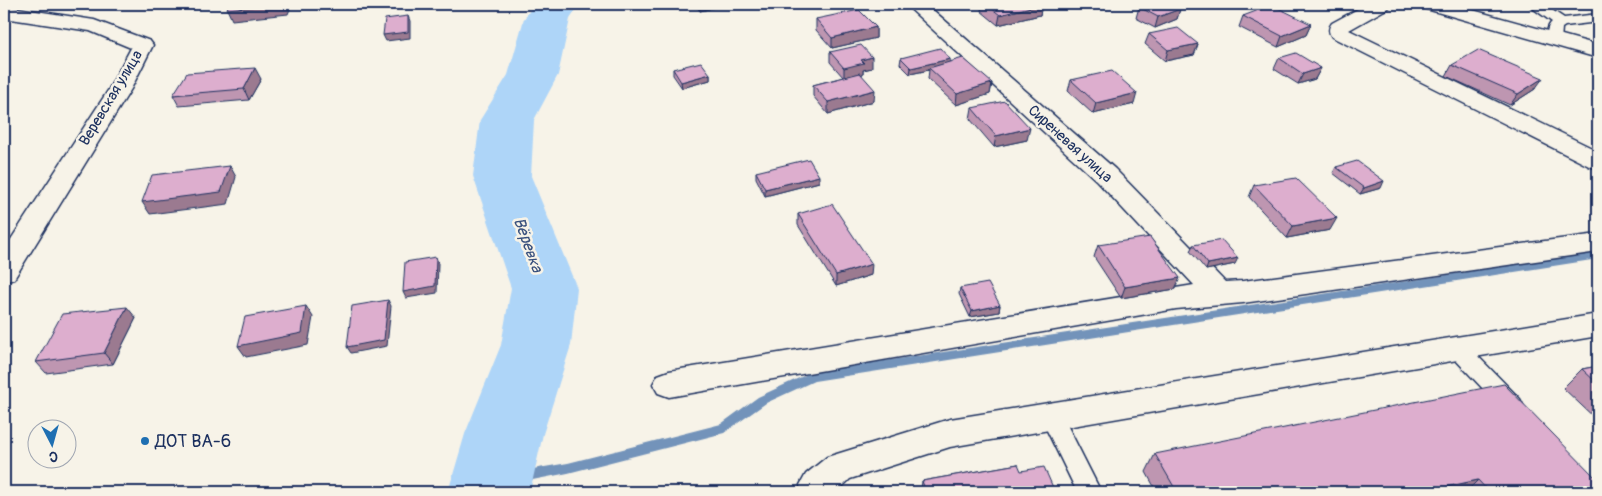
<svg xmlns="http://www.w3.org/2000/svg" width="1602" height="496" viewBox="0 0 1602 496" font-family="Pangolin,sans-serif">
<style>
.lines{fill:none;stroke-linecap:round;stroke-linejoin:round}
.stream{fill:#7393ba;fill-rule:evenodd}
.river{fill:#aed5f8;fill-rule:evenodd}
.service-casing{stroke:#1b2f5e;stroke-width:3}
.minor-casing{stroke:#1b2f5e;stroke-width:3}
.service{fill:#f7f3e8;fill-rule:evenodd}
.minor{fill:#f7f3e8;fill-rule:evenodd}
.wall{fill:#be96b1;stroke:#1b2f5e}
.shaded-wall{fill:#9b7a90;stroke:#1b2f5e}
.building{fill:#ddaece;stroke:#1b2f5e}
.poi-dot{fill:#1f6fb2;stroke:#f7f3e8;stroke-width:2}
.labels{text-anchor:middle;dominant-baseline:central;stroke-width:5;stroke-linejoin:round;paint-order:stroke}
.street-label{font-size:15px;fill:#1b2f5e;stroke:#f7f3e8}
.water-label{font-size:16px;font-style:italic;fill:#38507d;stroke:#f7f3e8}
.near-poi-label{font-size:18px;fill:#1b2f5e;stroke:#f7f3e8;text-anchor:start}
</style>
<rect width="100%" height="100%" fill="#f7f3e8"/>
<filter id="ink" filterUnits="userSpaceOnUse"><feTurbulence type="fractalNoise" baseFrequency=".02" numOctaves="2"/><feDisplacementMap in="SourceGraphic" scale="10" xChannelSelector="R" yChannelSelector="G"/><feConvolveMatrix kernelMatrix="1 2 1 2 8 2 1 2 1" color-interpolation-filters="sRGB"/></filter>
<g filter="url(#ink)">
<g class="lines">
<path class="stream" d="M1598,252V259L814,381L766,403L724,433L568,473L492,488L487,486L486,482L487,478L492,476L568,463L721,424L758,397L812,372Z"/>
<path class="river" d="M534,4H580L570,19L558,75L534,120L531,176L577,288L571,345L543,434L530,492H448L465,434L501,345L511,288L473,176L480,120L508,75L524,19Z"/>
<defs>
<path id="service" d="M1527,4H1543L1564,18L1598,14V22L1565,26L1562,28L1561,40L1559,43H1549C1545,37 1547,26 1552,22Z
M1458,341L1465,343L1520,399L1523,405L1520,411L1512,414L1504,411L1451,355L1448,349L1451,343Z
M1051,407L1059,409L1101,492H1077L1040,416L1043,409Z"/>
<path id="minor" d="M905,4H926L1115,169L1225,282L1243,281L1598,234V252L1243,303L1176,309L669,397L658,393L653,384L658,375L669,371L1194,285L1097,181Z
M1367,4H1391L1388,8L1349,30L1598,151V169L1589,166L1332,37C1328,32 1328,28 1332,23Z
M1420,4H1451L1598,45V58L1423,8Z
M4,6L94,20L150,41L153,45L131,89L14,279L4,282V250L109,89L131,48L90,31L4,18Z
M1598,314V336L950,447L850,479L837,492H801L800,485L806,474L827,457L950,419Z"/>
</defs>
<use href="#service" class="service-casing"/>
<use href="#minor" class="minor-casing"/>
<use href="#service" class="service"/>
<use href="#minor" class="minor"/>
</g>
<path class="wall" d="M694,4H721V6L700,11Z
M982,4H1042L1040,15L998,25L981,11Z
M1139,7L1180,9L1177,19L1155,28L1136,18Z
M1243,16L1311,24L1306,35L1278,47L1239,27Z
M816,19L876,27V38L832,48L816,30Z
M1149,34L1198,44L1194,55L1165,61L1145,44Z
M830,52L872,68L863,70V74H861L874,101L828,114L813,96V85L843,77L830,62Z
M901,58L950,59V62L992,83L990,94L956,105L928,79L929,70L910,74L900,64Z
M1279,58L1321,68L1315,79L1298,84L1274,69Z
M1452,65L1535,89L1510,105L1446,76Z
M673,69L710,74V80L682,88L673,75Z
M261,79L249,100L179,106L173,95Z
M1071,80L1134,104L1093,114L1068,91Z
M972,108L1027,140L994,147L970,119Z
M1336,167L1381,188L1360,194L1333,173Z
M756,172L819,182L765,196L756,178Z
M1254,185L1330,230L1287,238L1249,197Z
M798,214L871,275L836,286L798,225Z
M1098,245L1175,289L1121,298L1094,257Z
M1193,245L1235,264L1206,270L1190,251Z
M960,288L1000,305L999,312L970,317L959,294Z
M136,318L113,364L46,373L36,362Z
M1598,366V421L1563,388L1582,369Z
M1155,454L1598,480V492H1157L1146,472Z
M1018,464L921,490L922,481Z"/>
<path class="shaded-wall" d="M280,4H292L288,14L232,20L227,9Z
M705,4H721V6L700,11V5Z
M1042,4L1040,15L998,25L1000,15Z
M1180,9L1177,19L1155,28L1158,17Z
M408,16L410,21V38L386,41L383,35Z
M1311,24L1306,35L1278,47L1282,36Z
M876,27V38L832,48V38Z
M1198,44L1194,55L1165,61L1168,50Z
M872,57V68L863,70V74L844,79V68L861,60Z
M950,59L949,65L929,68V70L910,74L911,68Z
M255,68L261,79L249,100L244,89Z
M1321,68L1315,79L1298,84L1303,74Z
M710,74V80L682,88L681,82Z
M1543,78L1535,89L1510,105L1518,94Z
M992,83L990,94L956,105L957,94Z
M875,90L874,101L828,114V102Z
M1137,93L1134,104L1093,114L1096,103Z
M1030,128L1027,140L994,147L996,136Z
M230,166L236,177L228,204L150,214L142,202Z
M819,176V182L765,196V189Z
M1384,181L1381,188L1360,194L1364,188Z
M1337,218L1330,230L1287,238L1293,226Z
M436,257L438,263L437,293L406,298L403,292Z
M1238,258L1235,264L1206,270L1208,264Z
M872,264L871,275L836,286V275Z
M1180,278L1175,289L1121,298L1125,287Z
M388,300L391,306L387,346L351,353L347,347Z
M1000,305L999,312L970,317L972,311Z
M306,306L313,317L308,345L246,357L238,346Z
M127,307L136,318L113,364L104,353Z
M1478,480L1466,492H1422Z"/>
<path class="building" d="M229,4H280L227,9Z
M986,4H1042L1000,15Z
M1148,4H1171L1180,9L1158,17L1139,7Z
M1272,5L1311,24L1282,36L1243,16Z
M859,10L876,27L832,38L816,19Z
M408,16V32L383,35L385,19Z
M1178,28L1198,44L1168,50L1149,34Z
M861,45L872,57L861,60L864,63L844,68L830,52Z
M940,48L950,59L911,68L901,58Z
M1478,50L1543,78L1518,94L1452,65Z
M1296,53L1321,68L1303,74L1279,58Z
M963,58L992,83L957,94L929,68Z
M701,62L710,74L681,82L673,69Z
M255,68L244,89L173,95L187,73Z
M1112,71L1137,93L1096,103L1071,80Z
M860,73L875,90L828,102L813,85Z
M1005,101L1030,128L996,136L972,108Z
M809,159L819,176L765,189L756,172Z
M1357,161L1384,181L1364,188L1336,167Z
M230,166L221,192L142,202L152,175Z
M1296,178L1337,218L1293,226L1254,185Z
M832,204L872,264L836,275L798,214Z
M1150,237L1180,278L1125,287L1098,245Z
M1222,240L1238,258L1208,264L1193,245Z
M436,257L435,286L403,292L405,262Z
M988,283L1000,305L972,311L960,288Z
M388,300L384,340L347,347L352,306Z
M306,306L302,333L238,346L245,317Z
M127,307L104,353L36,362L62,314Z
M1598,366V384L1582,369Z
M1504,384L1598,480V492H1489L1478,480L1422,492H1177L1155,454Z
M1018,464L1021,471L1044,467L1055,492H906L925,489L922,481Z"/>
</g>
<circle class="poi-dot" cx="145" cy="441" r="5"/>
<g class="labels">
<g class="street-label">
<text transform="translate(111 98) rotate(-59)">Веревская улица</text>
<text transform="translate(1070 144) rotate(42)">Сиреневая улица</text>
</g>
<g class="water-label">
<text transform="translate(528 245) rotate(70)">Вёревка</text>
</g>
<g class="near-poi-label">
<text x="155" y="441">ДОТ ВА-6</text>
</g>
</g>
<rect width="1602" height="496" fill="none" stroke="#f7f3e8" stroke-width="20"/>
<rect x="10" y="10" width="1582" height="476" fill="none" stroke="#1b2f5e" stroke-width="2" filter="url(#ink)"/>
<g transform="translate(52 444) rotate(174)"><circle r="24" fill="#f7f3e8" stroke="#9fa5b1"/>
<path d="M0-4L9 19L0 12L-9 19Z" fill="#1f6fb2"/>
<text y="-8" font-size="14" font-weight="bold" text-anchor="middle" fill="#1b2f5e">С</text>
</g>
</svg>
